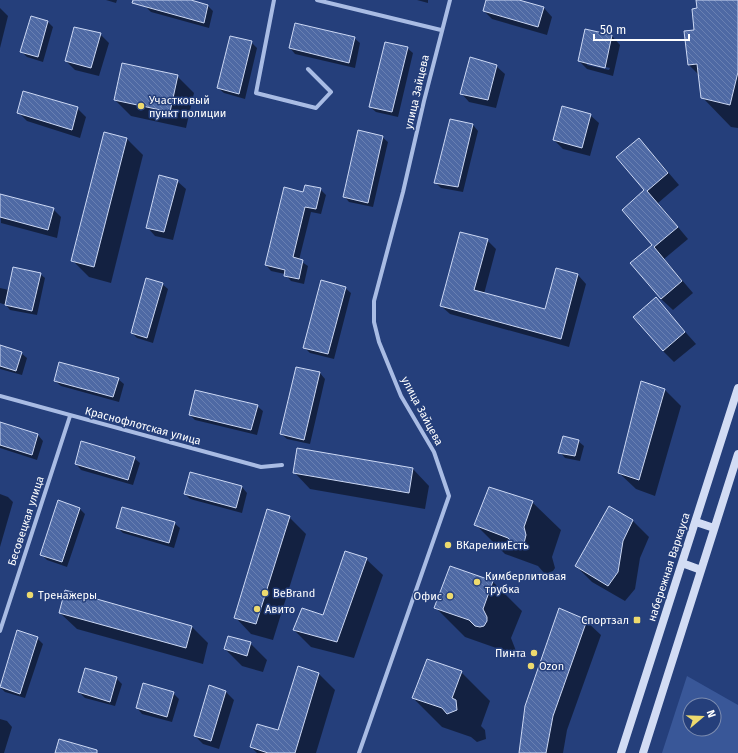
<svg xmlns="http://www.w3.org/2000/svg" width="738" height="753" viewBox="0 0 738 753" font-family="'Fira Sans',sans-serif">
<style>
.green{fill:#395798;fill-rule:evenodd}
.shadow{fill:#0007;fill-rule:evenodd}
.building{fill:url(#building-back-hatch);stroke:#ccd8f4}
.lines{fill:none;stroke-linecap:round;stroke-linejoin:round}
.minor{stroke:#a9bce4;stroke-width:4}
.secondary{stroke:#d2dcf4;stroke-width:8}
.poi-dot{fill:#edda6e;stroke:#253f7b;stroke-width:1.5}
.labels{text-anchor:middle;dominant-baseline:central;stroke-width:3;stroke-linejoin:round;paint-order:stroke}
.street-label{font-size:11px;fill:#fff;stroke:#253f7b}
.poi-label{font-size:11px;fill:#fff;stroke:#253f7b;text-anchor:start}
</style>
<defs>
<pattern id="building-back-hatch" width="6" height="6" patternUnits="userSpaceOnUse"><rect width="6" height="6" fill="#4e69a4"/><path d="M-1 5l2 2M0 0l6 6M5-1l2 2" fill="none" stroke="#6980b2"/></pattern>
</defs>
<rect width="100%" height="100%" fill="#253f7b"/>
<path class="green" d="M687,676L738,705V753H662ZM690,705H714V729H690Z"/>
<path class="shadow" d="M106,0H117L116,3Z
M147,0H188L208,6L213,11L209,28L151,12L145,6Z
M417,0H428V3Z
M487,0H516L544,8L552,17L547,35L492,19L484,11Z
M697,0H738V128L731,127L702,97L700,76L689,65L695,31L698,9Z
M0,8L8,16L0,48Z
M48,22L53,27L43,62L27,57L21,51Z
M586,30L612,36L620,45L613,76L587,69L579,61ZM587,63L610,68L609,70L587,65Z
M100,34L109,43L99,76L75,70L66,61Z
M354,38L360,43L355,68L295,54L290,48Z
M251,42L257,48L245,99L224,93L218,88Z
M407,48L413,53L398,117L376,112L370,107Z
M496,66L505,74L496,108L469,102L461,93Z
M177,76L194,93L186,128L131,116L115,100Z
M77,108L86,117L80,138L27,121L18,112Z
M590,115L599,123L590,156L563,149L554,140Z
M473,125L478,131L463,192L441,188L435,182Z
M382,137L388,142L373,207L349,202L344,196Z
M127,139L143,155L111,283L89,277L72,260Z
M650,151L679,185L658,203L688,239L664,259L693,293L673,310L661,299L653,245L646,190Z
M177,181L186,189L173,240L155,236L147,227Z
M320,189L326,195L321,214L311,212L299,260L308,266L304,284L291,281L285,274L271,271L266,265L304,193Z
M0,195L53,209L61,217L57,238L1,223Z
M487,240L496,249L484,294L546,311L578,275L586,284L569,347L450,314L441,306Z
M40,274L45,278L37,315L10,310L6,305L0,303V288L9,290Z
M162,284L168,289L153,343L137,338L132,333Z
M345,288L351,293L334,359L310,353L304,347Z
M656,299L696,344L674,362L663,351Z
M0,346L21,353L27,358L22,375L0,369Z
M320,373L325,379L310,444L287,439L281,434Z
M118,379L124,384L119,402L61,386L55,381Z
M665,390L681,406L655,496L636,489L619,473Z
M257,406L263,411L257,435L195,420L190,415Z
M0,423L38,435L43,441L37,460L0,448Z
M578,441L584,446L580,461L565,458L560,452Z
M298,449L413,469L429,486L425,509L310,489L294,472Z
M134,458L140,463L133,485L81,470L76,464Z
M190,473L242,487L247,493L242,513L190,499L185,494Z
M0,494L8,497L13,502L0,547Z
M532,502L561,530L552,557L555,568L553,571L545,574L538,566L505,554L476,525Z
M79,508L85,514L67,567L47,560L42,555Z
M610,508L633,521L649,537L640,558L635,589L625,601L592,582L576,566Z
M289,517L306,534L273,640L251,634L235,617Z
M174,523L180,528L174,548L123,533L117,527Z
M366,559L383,575L354,658L311,647L294,630L324,617Z
M451,568L493,582L522,611L511,638L516,651L513,655L510,656L499,649L465,637L436,608Z
M66,591L192,627L208,643L203,664L77,629L60,613Z
M586,621L601,635L567,730L563,753H520Z
M17,632L37,638L43,644L25,698L5,692L0,687Z
M250,643L267,660L263,672L242,666L225,649Z
M298,668L319,674L335,690L316,753H257L251,747L279,731Z
M461,672L490,701L481,726L485,730L486,739L477,742L471,737L442,727L413,698Z
M116,678L122,684L115,706L85,698L79,692Z
M225,691L234,700L219,749L203,744L195,736Z
M173,693L179,699L172,722L142,714L137,708Z
M0,719L7,721L12,727L4,753H0Z"/>
<path class="building" d="M133,0H191L208,5L204,23L132,3Z
M486,0H519L544,7L538,27L483,11Z
M696,0H738V72L730,105L701,98L697,64L688,65L684,31L694,30L692,9L697,8Z
M31,16L48,21L38,57L20,52Z
M295,23L355,37L349,63L289,48Z
M74,27L101,33L91,68L65,61Z
M585,29L612,35L605,68L578,61Z
M230,36L252,41L239,94L217,88Z
M385,42L408,47L392,112L369,107Z
M470,57L497,65L488,100L460,94Z
M122,63L178,75L170,112L114,100Z
M23,91L78,107L72,130L17,113Z
M562,106L591,114L582,148L553,140Z
M450,119L473,124L458,187L434,183Z
M358,130L383,136L368,203L343,197Z
M104,132L127,138L94,267L71,261Z
M639,138L668,173L647,191L678,227L654,247L682,281L661,299L630,263L652,245L622,210L644,190L616,157Z
M159,175L178,180L164,232L146,228Z
M305,185L321,188L316,209L305,207L293,257L303,260L299,279L284,276L285,270L265,265L284,187L303,192Z
M0,194L54,208L48,230L0,217Z
M460,232L488,239L474,290L545,309L556,268L578,274L561,339L440,306Z
M13,267L41,273L32,311L5,305Z
M146,278L163,283L147,338L131,333Z
M321,280L346,287L328,354L303,348Z
M656,297L685,332L663,351L633,317Z
M0,345L22,352L16,371L0,366Z
M59,362L119,378L113,397L54,381Z
M296,367L320,372L304,440L280,434Z
M641,381L665,389L639,480L618,473Z
M195,390L258,405L251,430L189,415Z
M0,422L38,434L32,455L0,445Z
M563,436L579,440L575,456L558,453Z
M81,441L135,457L128,480L75,464Z
M297,448L413,468L409,493L293,473Z
M190,472L242,486L236,508L184,494Z
M489,487L533,501L524,527L526,535L524,543L515,545L508,538L474,525Z
M58,500L80,508L62,562L40,555Z
M609,506L633,520L623,541L618,572L608,586L575,566Z
M122,507L175,522L169,543L116,528Z
M267,509L290,516L256,624L234,618Z
M345,551L367,558L337,642L293,630L302,608L323,615Z
M450,566L493,581L483,609L487,617V621L484,626L480,627L475,626L469,620L434,608Z
M65,590L192,626L186,648L59,613Z
M559,608L587,620L553,716L546,753H519L525,706Z
M17,630L38,637L20,694L0,687Z
M228,636L251,642L247,656L224,649Z
M427,659L462,671L452,698L456,700L457,710L447,714L442,708L412,698Z
M298,666L319,673L295,753H268L250,747L257,724L278,730Z
M85,668L117,677L110,702L78,692Z
M143,683L174,692L167,717L136,708Z
M209,685L226,691L211,741L194,736Z
M59,739L97,750V753H55Z"/>
<g class="lines">
<path class="minor" d="M274,0L256,93L316,108L331,92L308,69
M317,0L441,30
M0,396L261,467L282,465
M0,631L70,416
M359,753L449,496L434,452L401,396L379,342L374,322V301L403,192L424,101L450,0"/>
<path class="secondary" d="M696,522L714,528
M682,563L701,570
M621,753L738,388
M643,753L738,454"/>
</g>
<g class="poi-dot">
<circle cx="141" cy="106" r="4"/>
<circle cx="448" cy="545" r="4"/>
<circle cx="477" cy="582" r="4"/>
<circle cx="265" cy="593" r="4"/>
<circle cx="30" cy="595" r="4"/>
<circle cx="450" cy="596" r="4"/>
<circle cx="257" cy="609" r="4"/>
<rect x="633" y="616" width="8" height="8" rx="2"/>
<circle cx="534" cy="653" r="4"/>
<circle cx="531" cy="666" r="4"/>
</g>
<g class="labels">
<g class="street-label">
<text transform="translate(417 92) rotate(-77)">улица Зайцева</text>
<text transform="translate(422 411) rotate(62)">улица Зайцева</text>
<text transform="translate(143 426) rotate(15)">Краснофлотская улица</text>
<text transform="translate(26 521) rotate(-72)">Бесовецкая улица</text>
<text transform="translate(669 567) rotate(-72)">набережная Варкауса</text>
</g>
<g class="poi-label">
<text x="149" y="100">Участковый<tspan x="149" dy="13">пункт полиции</tspan></text>
<text x="456" y="545">ВКарелииЕсть</text>
<text x="485" y="576">Кимберлитовая<tspan x="485" dy="13">трубка</tspan></text>
<text x="273" y="593">BeBrand</text>
<text x="38" y="595">Тренажеры</text>
<text x="442" y="596" text-anchor="end">Офис</text>
<text x="265" y="609">Авито</text>
<text x="629" y="620" text-anchor="end">Спортзал</text>
<text x="526" y="653" text-anchor="end">Пинта</text>
<text x="539" y="666">Ozon</text>
</g>
</g>
<g transform="translate(702 717) rotate(71)"><circle r="19" fill="#253f7b" stroke="#7c8cb0"/>
<path d="M0-3L7 15L0 10L-7 15Z" fill="#edda6e"/>
<text y="-6" font-size="11" font-weight="bold" text-anchor="middle" fill="#ffffff">N</text>
</g>
<path d="M594 34v6h95v-6" fill="none" stroke="#ffffff" stroke-width="2"/>
<text x="600" y="34" font-size="12" fill="#ffffff" stroke="#253f7b" stroke-width="3" paint-order="stroke">50 m</text>
</svg>
